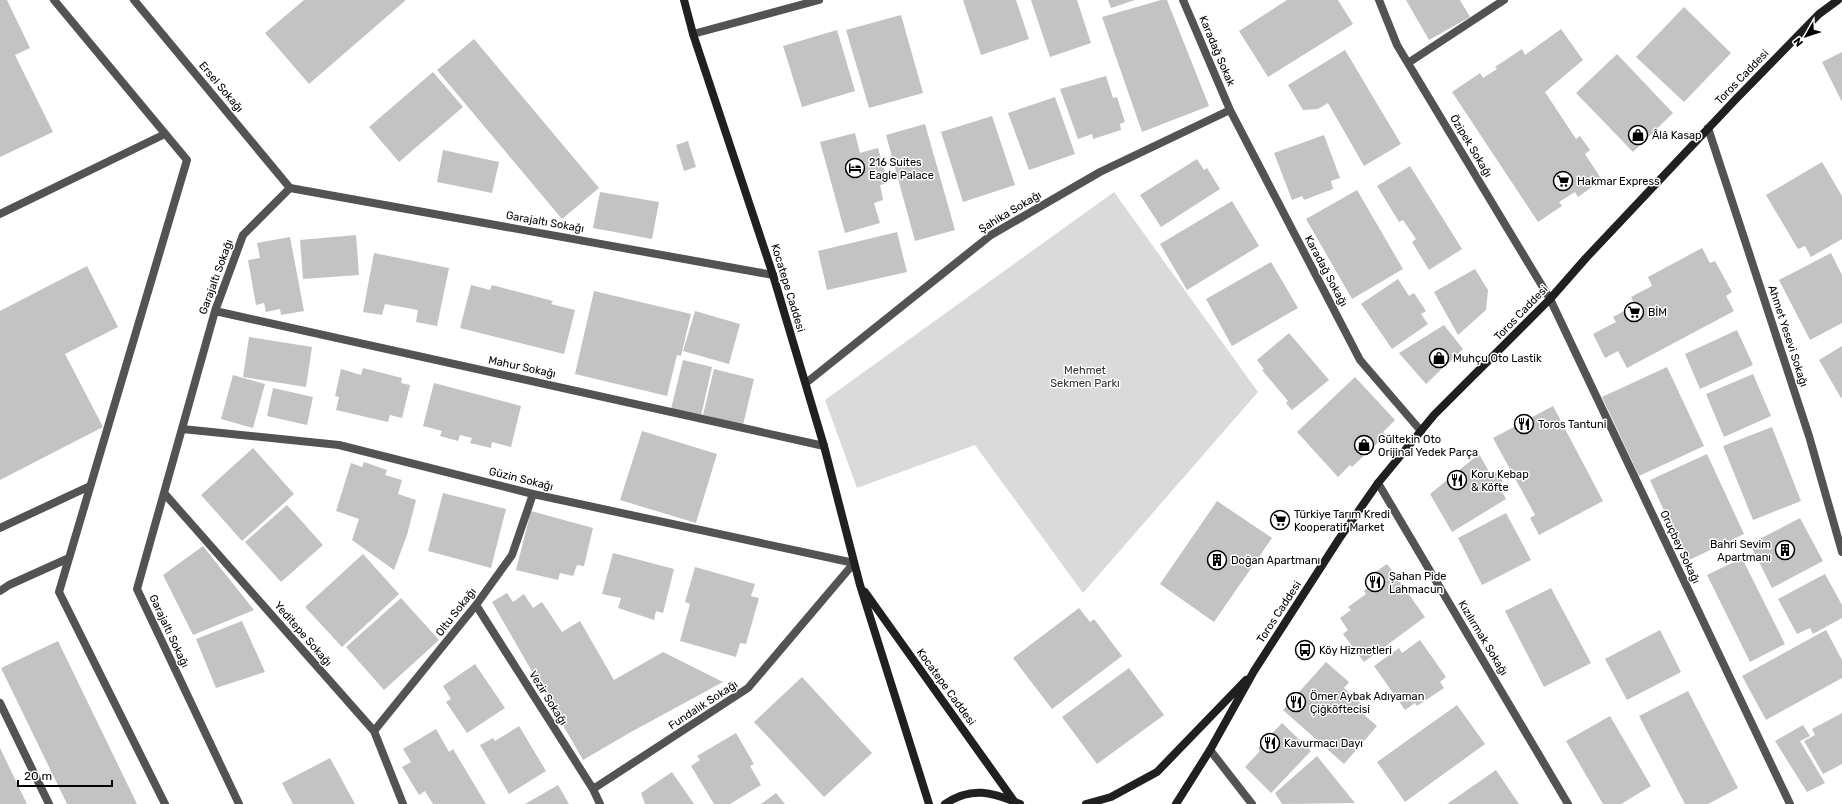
<svg xmlns="http://www.w3.org/2000/svg" width="1842" height="804" viewBox="0 0 1842 804" font-family="Rubik,sans-serif">
<style>
.green{fill:#dadada}
.building{fill:#c3c3c3}
.lines{fill:none;stroke-linecap:round;stroke-linejoin:round}
.lane{stroke:#535353;stroke-width:8}
.street{stroke:#535353;stroke-width:8}
.secondary{stroke:#202020;stroke-width:8}
.labels{text-anchor:middle;dominant-baseline:central;stroke-width:3;stroke-linejoin:round;paint-order:stroke}
.street-label{font-size:11px;fill:#000;stroke:#fff}
.poi-label{font-size:11px;fill:#000;stroke:#fff;text-anchor:start}
.park-label{font-size:11px;fill:#313131;stroke:#fff}
</style>
<rect width="100%" height="100%" fill="#fff"/>
<path class="green" d="M1114,192L1258,392L1083,593L975,445L857,488L825,400Z"/>
<path class="building" d="M0,0H7L30,48L15,55L53,132L0,157Z
M304,0H406L309,84L265,33Z
M963,0H1016L1029,39L981,55Z
M1031,0H1077L1091,43L1050,57Z
M1108,0H1135L1111,8Z
M1161,0H1167L1209,106L1142,132L1102,17Z
M1287,0H1338L1353,24L1268,77L1239,31Z
M1406,0H1460L1470,17L1429,40Z
M1684,7L1731,53L1684,102L1636,57Z
M901,15L923,93L869,108L846,30Z
M1561,29L1583,60L1545,92L1576,139L1580,136L1590,150L1585,154L1602,180L1578,197L1575,192L1559,202L1562,206L1538,222L1452,92L1480,73L1483,78L1497,69L1495,67L1522,49L1525,55Z
M837,30L855,91L802,107L783,46Z
M474,39L599,188L562,219L437,70Z
M1345,50L1401,144L1364,166L1328,103L1318,109L1303,110L1288,85Z
M1842,52V102L1822,62Z
M1617,54L1673,113L1633,152L1576,93Z
M433,72L463,107L399,162L369,127Z
M1106,76L1113,98L1117,97L1125,122L1120,124L1121,130L1093,139L1092,134L1078,139L1060,89Z
M1055,97L1075,154L1029,170L1008,113Z
M992,116L1015,185L963,202L941,132Z
M925,124L955,230L915,241L886,135Z
M855,133L860,153L878,148L888,183L880,185L883,200L874,203L880,223L845,233L820,142Z
M1324,135L1340,178L1331,181L1333,189L1304,200L1302,196L1292,200L1274,153Z
M688,141L696,167L684,171L676,145Z
M443,150L499,162L492,193L437,182Z
M1197,159L1204,170L1207,168L1220,189L1161,227L1140,195Z
M1822,162L1842,196V239L1811,257L1805,246L1798,249L1766,195Z
M1410,166L1462,249L1429,270L1412,242L1416,239L1403,220L1399,222L1377,186Z
M1357,190L1403,269L1352,299L1306,219Z
M600,192L659,202L652,239L593,228Z
M1232,201L1259,246L1187,290L1160,244Z
M897,232L907,272L827,290L818,251Z
M356,235L359,275L303,279L300,240Z
M290,237L304,311L281,315L280,309L266,312L264,303L256,305L248,260L260,258L257,243Z
M1702,248L1710,263L1715,261L1732,292L1726,296L1734,311L1627,368L1618,351L1605,358L1593,334L1616,322L1613,317L1635,305L1631,297L1652,286L1648,277Z
M374,253L449,268L437,326L416,322L418,310L385,304L382,315L363,312Z
M1831,253L1842,275V323L1810,340L1779,280Z
M1271,262L1298,308L1232,346L1206,299Z
M87,266L118,327L65,354L103,427L0,480V311Z
M1475,269L1488,290L1486,310L1458,335L1434,292Z
M1398,279L1409,296L1414,293L1426,311L1421,314L1428,324L1392,349L1361,304Z
M471,285L490,290L492,285L553,301L551,304L575,310L564,354L460,328Z
M594,291L691,314L681,356L677,355L667,396L575,374Z
M695,311L740,324L729,364L683,351Z
M1444,325L1463,349L1426,384L1399,353Z
M1737,330L1753,365L1700,389L1685,354Z
M1289,333L1329,380L1292,410L1286,403L1288,401L1262,370L1264,369L1257,360Z
M249,337L312,347L306,387L243,377Z
M1842,346V397L1841,398L1819,360Z
M683,360L712,367L701,416L671,409Z
M1667,367L1704,446L1639,476L1602,397Z
M363,368L402,378L401,383L410,385L402,418L390,415L388,422L336,410L339,397L335,396L341,369L361,375Z
M714,369L754,379L743,425L703,415Z
M1753,374L1771,416L1724,437L1706,394Z
M233,375L265,384L253,428L221,419Z
M1355,377L1395,420L1383,432L1386,435L1352,467L1350,465L1338,477L1297,432Z
M434,383L521,406L511,447L492,442L491,448L470,443L472,438L460,435L458,441L440,436L442,431L423,426Z
M273,388L313,397L307,425L267,416Z
M1553,406L1603,501L1539,535L1530,518L1535,515L1493,438Z
M1772,427L1801,501L1753,520L1723,446Z
M642,431L717,454L696,523L620,500Z
M253,448L294,494L242,541L201,495Z
M1479,454L1491,475L1496,472L1503,481L1498,485L1506,499L1452,532L1430,494Z
M1707,454L1744,534L1687,561L1650,480Z
M364,462L387,470L385,475L402,480L398,494L416,500L407,535L394,570L352,540L359,519L336,511L351,463L362,467Z
M443,493L506,509L491,568L428,551Z
M1217,501L1272,538L1214,622L1160,584Z
M287,505L323,545L281,582L245,542Z
M531,511L593,528L584,566L577,565L573,576L560,573L558,580L516,570Z
M1506,513L1531,560L1482,585L1458,538Z
M1800,518L1823,561L1772,588L1750,544Z
M203,546L254,610L193,635L163,575Z
M613,553L674,569L663,613L656,611L654,620L618,608L621,598L602,594Z
M363,554L399,594L342,647L305,607Z
M1742,558L1785,644L1750,662L1707,575Z
M1387,564L1425,617L1364,662L1343,634L1348,630L1340,618L1351,610L1348,607L1366,594L1364,591L1370,586L1365,579Z
M695,567L755,584L751,596L759,598L746,644L740,643L736,657L680,641L690,604L685,602Z
M1825,574L1842,605V618L1813,634L1810,628L1797,634L1778,599Z
M1551,588L1591,663L1544,687L1505,611Z
M507,593L513,602L524,594L533,608L542,602L562,632L580,621L614,680L663,652L723,682L631,732L583,760L492,602Z
M401,598L439,640L384,690L346,647Z
M1079,608L1090,622L1094,619L1122,656L1052,709L1013,658Z
M242,621L265,672L216,688L196,639Z
M1660,630L1681,672L1627,700L1605,659Z
M1826,630L1842,660V678L1766,720L1742,676Z
M1420,640L1446,677L1440,682L1444,688L1417,706L1415,703L1405,710L1374,666L1399,648L1402,653Z
M58,641L137,804H67L1,668Z
M1326,662L1349,682L1344,688L1366,708L1362,713L1377,726L1344,764L1283,710Z
M475,664L505,708L467,733L446,702L451,699L443,686Z
M1129,668L1164,715L1097,764L1062,717Z
M802,677L872,753L824,797L754,722Z
M1688,691L1738,788L1708,804H1685L1639,716Z
M1457,705L1485,744L1405,802L1377,762Z
M1842,713V764L1823,774L1804,741L1815,735L1812,729Z
M1610,716L1651,786L1621,804H1603L1566,741Z
M1282,723L1311,751L1271,793L1245,767L1260,751L1258,748Z
M1803,725L1810,736L1800,741L1825,783L1807,792L1775,741Z
M519,726L546,771L509,794L480,745L493,738L495,741Z
M436,729L449,752L453,749L486,804H433L425,791L419,795L402,767L411,762L403,749Z
M736,733L754,764L750,766L761,785L730,804H714L691,766L700,760L697,756Z
M0,748L27,804H0Z
M1317,756L1355,803L1282,804L1275,793Z
M330,758L355,804H293L282,783Z
M1496,770L1519,804H1447Z
M672,772L694,804H645L641,793Z
M558,785L569,804H525Z
M776,793L785,804H761Z"/>
<g class="lines">
<path class="lane" d="M54,0L187,160L59,592L165,804
M0,214L165,134
M0,528L90,486
M0,591L9,585L69,558
M0,703L49,804"/>
<path class="street" d="M134,0L290,188
M1183,0L1230,110L1360,360L1421,431
M1379,0L1397,45L1550,299L1790,804
M693,34L819,0
M1408,63L1504,0
M1708,128L1809,436L1842,552
M215,311L824,446
M806,383L991,235L1100,172L1230,110
M182,429L339,445L533,494L854,563L748,688L593,789
M1378,483L1568,804
M164,493L374,731L403,804
M476,605L593,789L600,804
M374,731L476,605L512,555L533,494
M1210,750L1252,804
M239,804L137,589L215,311L243,235L290,188L773,275"/>
<path class="secondary" d="M684,0L693,34L773,275L824,446L860,585L929,804
M865,592L1014,801
M945,804C971,786 993,792 1020,804
M1086,804L1111,797L1157,772L1246,680
M1176,804L1210,750L1254,671L1339,539L1378,483L1434,415L1550,299L1586,258L1735,100L1819,14L1838,0"/>
</g>
<defs>
<symbol id="shop-ring" viewBox="-11 -11 22 22"><circle r="9.5" fill="#fff" stroke="#000" stroke-width="1.5"/><path d="M-5-2.5h2.3a2.7 3.5 0 0 1 5.4 0H5L5.5 6h-11ZM-1.5-2.5h3a1.5 2.3 0 0 0-3 0Z" fill="#000"/></symbol>
<symbol id="hotel-ring" viewBox="-11 -11 22 22"><circle r="9.5" fill="#fff" stroke="#000" stroke-width="1.5"/><path d="M-6-4.5h1.5V1H6V5H4.5V3h-9V5H-6ZM-4 0a1.8 1.8 0 1 1 3.6 0ZM.5 0V-2.5h3Q6-2.5 6 0Z" fill="#000"/></symbol>
<symbol id="supermarket-ring" viewBox="-11 -11 22 22"><circle r="9.5" fill="#fff" stroke="#000" stroke-width="1.5"/><path d="M-6-5.5h2.5l.6 2H6L4.5 2H-2.5L-4.4-4H-6ZM-1.5 3.2a1.3 1.3 0 1 0 .1 0ZM3 3.2a1.3 1.3 0 1 0 .1 0Z" fill="#000"/></symbol>
<symbol id="restaurant-ring" viewBox="-11 -11 22 22"><circle r="9.5" fill="#fff" stroke="#000" stroke-width="1.5"/><path d="M-5-6h1v4h1v-4h1v4h1v-4h1v5L-1.5 .5V6h-2V.5L-5-1ZM5-6V6H3V1.5H1.5Q1.5-4 5-6Z" fill="#000"/></symbol>
<symbol id="building-ring" viewBox="-11 -11 22 22"><circle r="9.5" fill="#fff" stroke="#000" stroke-width="1.5"/><path d="M-4-6H4V6H1V3H-1V6H-4ZM-2.5-4.3h1.7v1.8h-1.7ZM.8-4.3h1.7v1.8H.8ZM-2.5-1h1.7V.8h-1.7ZM.8-1h1.7V.8H.8Z" fill="#000"/></symbol>
<symbol id="bus-ring" viewBox="-11 -11 22 22"><circle r="9.5" fill="#fff" stroke="#000" stroke-width="1.5"/><path d="M-5-6H5V4H4V6H2V4H-2V6H-4V4H-5ZM-3.5-4V0h7V-4ZM-3.5 1.2v1.5H-2V1.2ZM2 1.2v1.5H3.5V1.2Z" fill="#000"/></symbol>
</defs>
<g fill-rule="evenodd">
<use href="#shop-ring" x="1627" y="124" width="22" height="22"/>
<use href="#hotel-ring" x="844" y="157" width="22" height="22"/>
<use href="#supermarket-ring" x="1552" y="170" width="22" height="22"/>
<use href="#supermarket-ring" x="1623" y="301" width="22" height="22"/>
<use href="#shop-ring" x="1428" y="347" width="22" height="22"/>
<use href="#restaurant-ring" x="1513" y="413" width="22" height="22"/>
<use href="#shop-ring" x="1353" y="434" width="22" height="22"/>
<use href="#restaurant-ring" x="1446" y="469" width="22" height="22"/>
<use href="#supermarket-ring" x="1269" y="509" width="22" height="22"/>
<use href="#building-ring" x="1774" y="539" width="22" height="22"/>
<use href="#building-ring" x="1206" y="549" width="22" height="22"/>
<use href="#restaurant-ring" x="1364" y="571" width="22" height="22"/>
<use href="#bus-ring" x="1294" y="639" width="22" height="22"/>
<use href="#restaurant-ring" x="1285" y="691" width="22" height="22"/>
<use href="#restaurant-ring" x="1259" y="732" width="22" height="22"/>
</g>
<g class="labels">
<g class="street-label">
<text transform="translate(1217 51) rotate(67)">Karadağ Sokak</text>
<text transform="translate(1742 77) rotate(-46)">Toros Caddesi</text>
<text transform="translate(221 87) rotate(50)">Ersel Sokağı</text>
<text transform="translate(1471 146) rotate(59)">Özipek Sokağı</text>
<text transform="translate(1010 212) rotate(-31)">Şahika Sokağı</text>
<text transform="translate(545 222) rotate(10)">Garajaltı Sokağı</text>
<text transform="translate(1326 271) rotate(62)">Karadağ Sokağı</text>
<text transform="translate(216 277) rotate(-70)">Garajaltı Sokağı</text>
<text transform="translate(788 288) rotate(73)">Kocatepe Caddesi</text>
<text transform="translate(1521 313) rotate(-46)">Toros Caddesi</text>
<text transform="translate(1788 336) rotate(72)">Ahmet Yesevi Sokağı</text>
<text transform="translate(522 367) rotate(12)">Mahur Sokağı</text>
<text transform="translate(521 479) rotate(14)">Güzin Sokağı</text>
<text transform="translate(1680 547) rotate(65)">Oruçbey Sokağı</text>
<text transform="translate(456 612) rotate(-52)">Oltu Sokağı</text>
<text transform="translate(1279 612) rotate(-57)">Toros Caddesi</text>
<text transform="translate(169 631) rotate(65)">Garajaltı Sokağı</text>
<text transform="translate(303 634) rotate(49)">Yeditepe Sokağı</text>
<text transform="translate(1483 638) rotate(59)">Kızılırmak Sokağı</text>
<text transform="translate(946 687) rotate(54)">Kocatepe Caddesi</text>
<text transform="translate(548 698) rotate(58)">Vezir Sokağı</text>
<text transform="translate(703 705) rotate(-33)">Fundalık Sokağı</text>
</g>
<g class="poi-label">
<text x="1652" y="135">Âlâ Kasap</text>
<text x="869" y="162">216 Suites<tspan x="869" dy="13">Eagle Palace</tspan></text>
<text x="1577" y="181">Hakmar Express</text>
<text x="1648" y="312">BİM</text>
<text x="1453" y="358">Muhçu Oto Lastik</text>
<text x="1538" y="424">Toros Tantuni</text>
<text x="1378" y="439">Gültekin Oto<tspan x="1378" dy="13">Orijinal Yedek Parça</tspan></text>
<text x="1471" y="474">Koru Kebap<tspan x="1471" dy="13">&amp; Köfte</tspan></text>
<text x="1294" y="514">Türkiye Tarım Kredi<tspan x="1294" dy="13">Kooperatif Market</tspan></text>
<text x="1771" y="544" text-anchor="end">Bahri Sevim<tspan x="1771" dy="13">Apartmanı</tspan></text>
<text x="1231" y="560">Doğan Apartmanı</text>
<text x="1389" y="576">Şahan Pide<tspan x="1389" dy="13">Lahmacun</tspan></text>
<text x="1319" y="650">Köy Hizmetleri</text>
<text x="1310" y="696">Ömer Aybak Adıyaman<tspan x="1310" dy="13">Çiğköftecisi</tspan></text>
<text x="1284" y="743">Kavurmacı Dayı</text>
</g>
<g class="park-label">
<text x="1085" y="370">Mehmet<tspan x="1085" dy="13">Sekmen Parkı</tspan></text>
</g>
</g>
<g transform="translate(1806 36) rotate(231)" stroke="#ffffff" stroke-width="3" paint-order="stroke">
<path d="M0-3L7 15L0 10L-7 15Z" fill="#000000"/>
<text y="-6" font-size="11" font-weight="bold" text-anchor="middle" fill="#000000">N</text>
</g>
<path d="M18 780v6h94v-6" fill="none" stroke="#000000" stroke-width="2"/>
<text x="24" y="780" font-size="12" fill="#000000" stroke="#ffffff" stroke-width="3" paint-order="stroke">20 m</text>
</svg>
